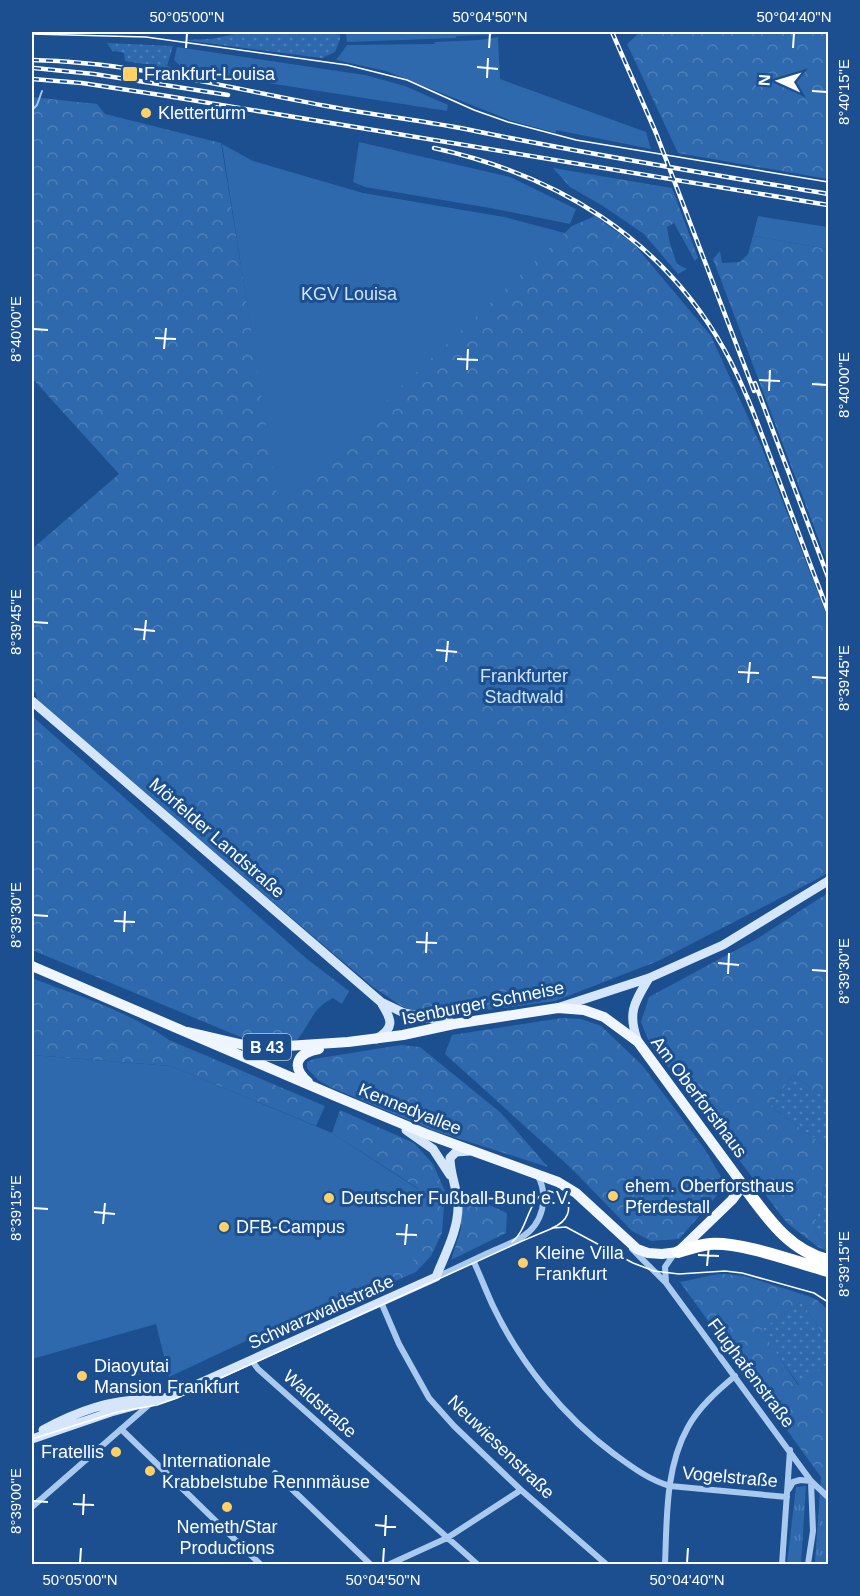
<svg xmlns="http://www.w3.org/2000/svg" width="860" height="1596" viewBox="0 0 860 1596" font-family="Helvetica,sans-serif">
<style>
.grass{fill:url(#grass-dots)}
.forest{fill:url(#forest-crowns)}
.park{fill:url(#park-tufts)}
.garden{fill:#2e69ad}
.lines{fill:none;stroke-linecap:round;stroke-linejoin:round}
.stream{stroke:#9cc4f0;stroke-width:2}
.street{stroke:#a9c9ee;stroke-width:6}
.secondary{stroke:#d6e6fa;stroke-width:9}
.primary{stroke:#f0f6ff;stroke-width:10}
.highway{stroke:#fff;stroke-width:12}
.tram{stroke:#fff;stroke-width:1.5}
.rail-casing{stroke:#fff;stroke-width:4.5}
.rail{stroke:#1b4f8f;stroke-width:2;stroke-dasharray:7;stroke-linecap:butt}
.ticks{fill:none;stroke:#fff;stroke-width:2}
.poi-dot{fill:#ffd166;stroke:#1b4f8f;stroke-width:2}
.labels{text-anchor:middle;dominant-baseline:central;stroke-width:6;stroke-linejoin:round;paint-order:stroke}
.shield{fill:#1b4f8f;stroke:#bbcadd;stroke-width:1.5}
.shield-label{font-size:16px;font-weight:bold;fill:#fff}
.poi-label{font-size:18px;fill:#fff;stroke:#1b4f8f;text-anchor:start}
.park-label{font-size:18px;fill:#cfe3fa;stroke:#1b4f8f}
.street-label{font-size:18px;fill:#fff;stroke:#1b4f8f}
.neatline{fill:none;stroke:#fff;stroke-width:2}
.ticks-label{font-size:15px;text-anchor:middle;fill:#fff}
</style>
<defs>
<pattern id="grass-dots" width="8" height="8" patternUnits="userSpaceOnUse" patternTransform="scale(1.5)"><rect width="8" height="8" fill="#2e69ad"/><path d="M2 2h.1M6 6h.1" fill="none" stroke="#4d80b9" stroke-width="1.8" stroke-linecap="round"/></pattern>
<pattern id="forest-crowns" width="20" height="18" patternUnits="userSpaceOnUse" patternTransform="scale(1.5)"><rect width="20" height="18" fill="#2e69ad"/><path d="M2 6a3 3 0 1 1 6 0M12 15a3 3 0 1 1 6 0" fill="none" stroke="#4d80b9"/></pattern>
<pattern id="park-tufts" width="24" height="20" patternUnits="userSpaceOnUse" patternTransform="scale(1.5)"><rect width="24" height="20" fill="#2e69ad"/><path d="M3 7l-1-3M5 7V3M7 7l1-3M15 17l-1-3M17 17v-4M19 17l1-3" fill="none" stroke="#4d80b9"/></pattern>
</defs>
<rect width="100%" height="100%" fill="#1b4f8f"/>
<path class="grass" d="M245,32H340V39L335,52L322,58L183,40L211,39Z
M107,43L173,46L167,66L179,70L125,61L124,53L115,51L113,52Z
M793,1075L828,1100V1148L770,1106Z
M828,1180V1243L822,1241L814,1229L824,1186Z
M801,1302L828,1341V1364L799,1385L760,1330Z"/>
<path class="forest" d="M640,32H828V179L678,153L627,44Z
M32,97L97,104L105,114L221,143L279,499L572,226L595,216L634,244L711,336L762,448L828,619V872L823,876L658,961L555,1001L443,1016L406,1009L373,987L89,746L37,699L36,693L32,690V549L119,474L32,378Z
M553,168L672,188L698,258L695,261L674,223L667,227L670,244L677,264L687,269L678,274L644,234L603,206L570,187Z
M753,236L828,249V564L713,259L720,251L722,263L740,262L748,254Z
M32,716L307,959L349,991L342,1004L333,998C311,1009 311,1024 296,1041L257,1044L32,950Z
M828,893V1100L793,1075L770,1106L828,1148V1180L824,1186L814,1229L822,1241L828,1243V1251L818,1247L787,1223L649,1042L641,1022L649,997L755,940Z
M32,978C78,996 128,1011 169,1040L325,1106L316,1126L171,1066L32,1055Z
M562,1018L581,1019L601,1026L642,1065L704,1148L726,1185L679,1239L651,1241L632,1231L572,1169L445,1054L452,1035Z
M401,1045L420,1047L501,1113L548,1167L432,1130L330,1087L318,1080L307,1068V1062L314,1059Z
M340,1110L414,1143L433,1164L445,1191L442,1233L431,1256L416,1272L330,1309L323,1290L399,1250L419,1189L332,1133Z
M462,1193L507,1213L506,1233L451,1260L461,1229Z
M722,1274L745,1276L808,1296L817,1300L828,1310V1341L801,1302L761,1330L798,1385L828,1364V1564H815L821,1477L680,1282C694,1280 707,1275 722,1274Z"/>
<path class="park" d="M806,1486L801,1564H787L796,1487Z
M825,1506L828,1509V1564H815L819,1515Z"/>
<path class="garden" d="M346,32H499L492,35L456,36V38L347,42Z
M498,37L500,79L646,132L651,149L556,130V133L512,121L386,71L336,60L347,45L434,44L435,42L480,40Z
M177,47L365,75L405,86L448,105L447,111L268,83V77L246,76L245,79H241L182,68L174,60Z
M359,142L510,177L576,209L570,224L490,208L365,187L353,182Z
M222,144L253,161L363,193L504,217L565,233L278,502Z
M758,216L828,227V249L753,236Z
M32,1055L171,1066L332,1133L421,1191L413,1263L169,1377L156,1324L32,1359Z"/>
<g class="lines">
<path class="stream" d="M32,110L37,105L42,91"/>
<path class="street" d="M632,1249L666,1283L811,1481L828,1497
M473,1260C480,1275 486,1291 493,1306C520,1363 564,1417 614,1454C632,1467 649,1480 670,1486L787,1497
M437,1277C454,1269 471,1261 488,1253C499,1248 511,1244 522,1237C543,1224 549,1197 538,1176
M666,1282L665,1267L674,1254
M381,1302L399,1344L429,1398L454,1426L521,1490L606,1564
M252,1361L258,1369L477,1564
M121,1429L260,1564
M275,1473L370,1564
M789,1489L793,1482L800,1480L811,1481
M32,1507L151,1403
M390,1564L447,1538L521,1490
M665,1564C667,1519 665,1468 688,1427C699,1407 717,1391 735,1376
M782,1564L790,1450
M808,1564L813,1531L811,1482"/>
<path class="secondary" d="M32,701L381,1002L404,1013L452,1023
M560,1007L649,978L723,945L828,881
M376,1039C395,1028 392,1020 382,1004
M638,1042C627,1013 634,1003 649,978
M406,1130L433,1149L450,1175
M43,1430C76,1412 112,1398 150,1400
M32,1439L111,1412L171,1396L436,1277C445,1254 459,1229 458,1204C457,1188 450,1174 450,1158L456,1152L470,1151"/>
<path class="primary" d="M32,966L335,1096L429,1135L558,1182L576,1193L637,1249L648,1253L662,1254L678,1252L732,1200L743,1185L638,1042L604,1017L584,1010L558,1008L454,1024L403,1035L348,1042L257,1048L188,1032
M308,1082C290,1066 297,1053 319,1049"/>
<path class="highway" d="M743,1185C767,1217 788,1250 828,1260
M678,1252C688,1249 699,1245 710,1244C743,1242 795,1262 828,1271"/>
<path class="tram" d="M32,34L146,37L347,65L407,80L474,110L508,122L576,140L828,182
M512,1242C529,1229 527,1197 549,1191L562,1195C575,1208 567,1222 552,1228
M32,1439L117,1412L157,1405L177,1398L522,1241L553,1228L566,1227L633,1263L654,1271L679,1274L725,1271L742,1273L814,1293L828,1302"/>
<defs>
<path id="rail" d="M612,32L656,133L754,391
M32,60C133,62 232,89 332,107C379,116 428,121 475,131C592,155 710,174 828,194
M34,68L94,74L228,95
M32,79L82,83L167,96L828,205
M434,148C556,175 661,237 724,349C744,385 758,424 772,462C791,512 809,562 828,611
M755,383L828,577"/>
</defs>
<use href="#rail" class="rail-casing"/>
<use href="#rail" class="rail"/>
</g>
<path class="ticks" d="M186,48L187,33M489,48L490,33M793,48L794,33M477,67L498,69M487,78L488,58M812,91L827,92M33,329L48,330M155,338L176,339M164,349L166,328M457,359L478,360M467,370L468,349M759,380L780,381M812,384L827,385M769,391L770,370M33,622L48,623M134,629L155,631M144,640L146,620M436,650L457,652M446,662L448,641M738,672L759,673M812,677L827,678M748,683L750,662M33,915L48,916M114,921L135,922M124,932L125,911M416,942L437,943M426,953L427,932M718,963L739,965M812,970L827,971M728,974L729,953M33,1208L48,1209M94,1212L115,1214M103,1224L105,1203M396,1234L417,1235M405,1245L407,1224M698,1255L719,1256M812,1263L827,1264M707,1266L709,1245M33,1501L48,1502M73,1504L94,1505M83,1515L84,1494M375,1525L396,1527M385,1536L386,1515M80,1563L81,1548M383,1563L384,1548M687,1563L688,1548"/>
<g class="poi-dot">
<rect x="122" y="66" width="16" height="16" rx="3"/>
<circle cx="146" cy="113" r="6"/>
<circle cx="613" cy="1196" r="6"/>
<circle cx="329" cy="1198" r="6"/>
<circle cx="224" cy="1227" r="6"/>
<circle cx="523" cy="1263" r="6"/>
<circle cx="82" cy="1376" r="6"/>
<circle cx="116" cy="1452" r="6"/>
<circle cx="150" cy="1471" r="6"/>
<circle cx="227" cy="1507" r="6"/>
</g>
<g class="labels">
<rect class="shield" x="243" y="1034" width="48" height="26" rx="4.5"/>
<g class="shield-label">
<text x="267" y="1047">B 43</text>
</g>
<g class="poi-label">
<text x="144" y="74">Frankfurt-Louisa</text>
<text x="158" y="113">Kletterturm</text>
<text x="625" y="1186">ehem. Oberforsthaus<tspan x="625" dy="21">Pferdestall</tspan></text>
<text x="341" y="1198">Deutscher Fußball-Bund e.V.</text>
<text x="236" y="1227">DFB-Campus</text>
<text x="535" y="1253">Kleine Villa<tspan x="535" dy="21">Frankfurt</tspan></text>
<text x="94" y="1366">Diaoyutai<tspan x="94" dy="21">Mansion Frankfurt</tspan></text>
<text x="104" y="1452" text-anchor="end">Fratellis</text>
<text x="162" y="1461">Internationale<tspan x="162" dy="21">Krabbelstube Rennmäuse</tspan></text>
<text x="227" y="1527" text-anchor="middle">Nemeth/Star<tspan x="227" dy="21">Productions</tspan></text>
</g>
<g class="park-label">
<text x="349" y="294">KGV Louisa</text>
<text x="524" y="676">Frankfurter<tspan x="524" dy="21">Stadtwald</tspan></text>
</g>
<g class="street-label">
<text transform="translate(217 838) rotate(41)">Mörfelder Landstraße</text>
<text transform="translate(483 1003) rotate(-11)">Isenburger Schneise</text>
<text transform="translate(699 1097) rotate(53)">Am Oberforsthaus</text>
<text transform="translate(410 1109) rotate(22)">Kennedyallee</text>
<text transform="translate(321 1312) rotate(-24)">Schwarzwaldstraße</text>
<text transform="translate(751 1373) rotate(53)">Flughafenstraße</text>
<text transform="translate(320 1404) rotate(42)">Waldstraße</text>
<text transform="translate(501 1447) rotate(44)">Neuwiesenstraße</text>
<text transform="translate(730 1477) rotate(5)">Vogelstraße</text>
</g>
</g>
<rect width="860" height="1596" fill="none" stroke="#1b4f8f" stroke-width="66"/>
<g transform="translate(779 81) rotate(274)" stroke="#1b4f8f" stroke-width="4.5" paint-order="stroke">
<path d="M0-4.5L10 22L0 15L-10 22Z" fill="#ffffff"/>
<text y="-9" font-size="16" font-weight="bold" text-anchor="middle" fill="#ffffff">N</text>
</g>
<rect x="33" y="33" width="794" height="1530" class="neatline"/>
<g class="ticks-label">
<text x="187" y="22">50°05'00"N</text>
<text x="490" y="22">50°04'50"N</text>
<text x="794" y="22">50°04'40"N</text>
<text transform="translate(844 92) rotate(-90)" y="5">8°40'15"E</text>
<text transform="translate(16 329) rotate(-90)" y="5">8°40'00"E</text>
<text transform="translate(844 385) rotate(-90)" y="5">8°40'00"E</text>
<text transform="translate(16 622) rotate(-90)" y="5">8°39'45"E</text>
<text transform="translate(844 678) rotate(-90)" y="5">8°39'45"E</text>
<text transform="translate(16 915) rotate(-90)" y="5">8°39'30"E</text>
<text transform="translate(844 971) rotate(-90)" y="5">8°39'30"E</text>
<text transform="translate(16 1208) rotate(-90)" y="5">8°39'15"E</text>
<text transform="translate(844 1264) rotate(-90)" y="5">8°39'15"E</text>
<text transform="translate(16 1501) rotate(-90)" y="5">8°39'00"E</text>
<text x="80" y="1585">50°05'00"N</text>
<text x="383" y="1585">50°04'50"N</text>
<text x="687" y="1585">50°04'40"N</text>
</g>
</svg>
